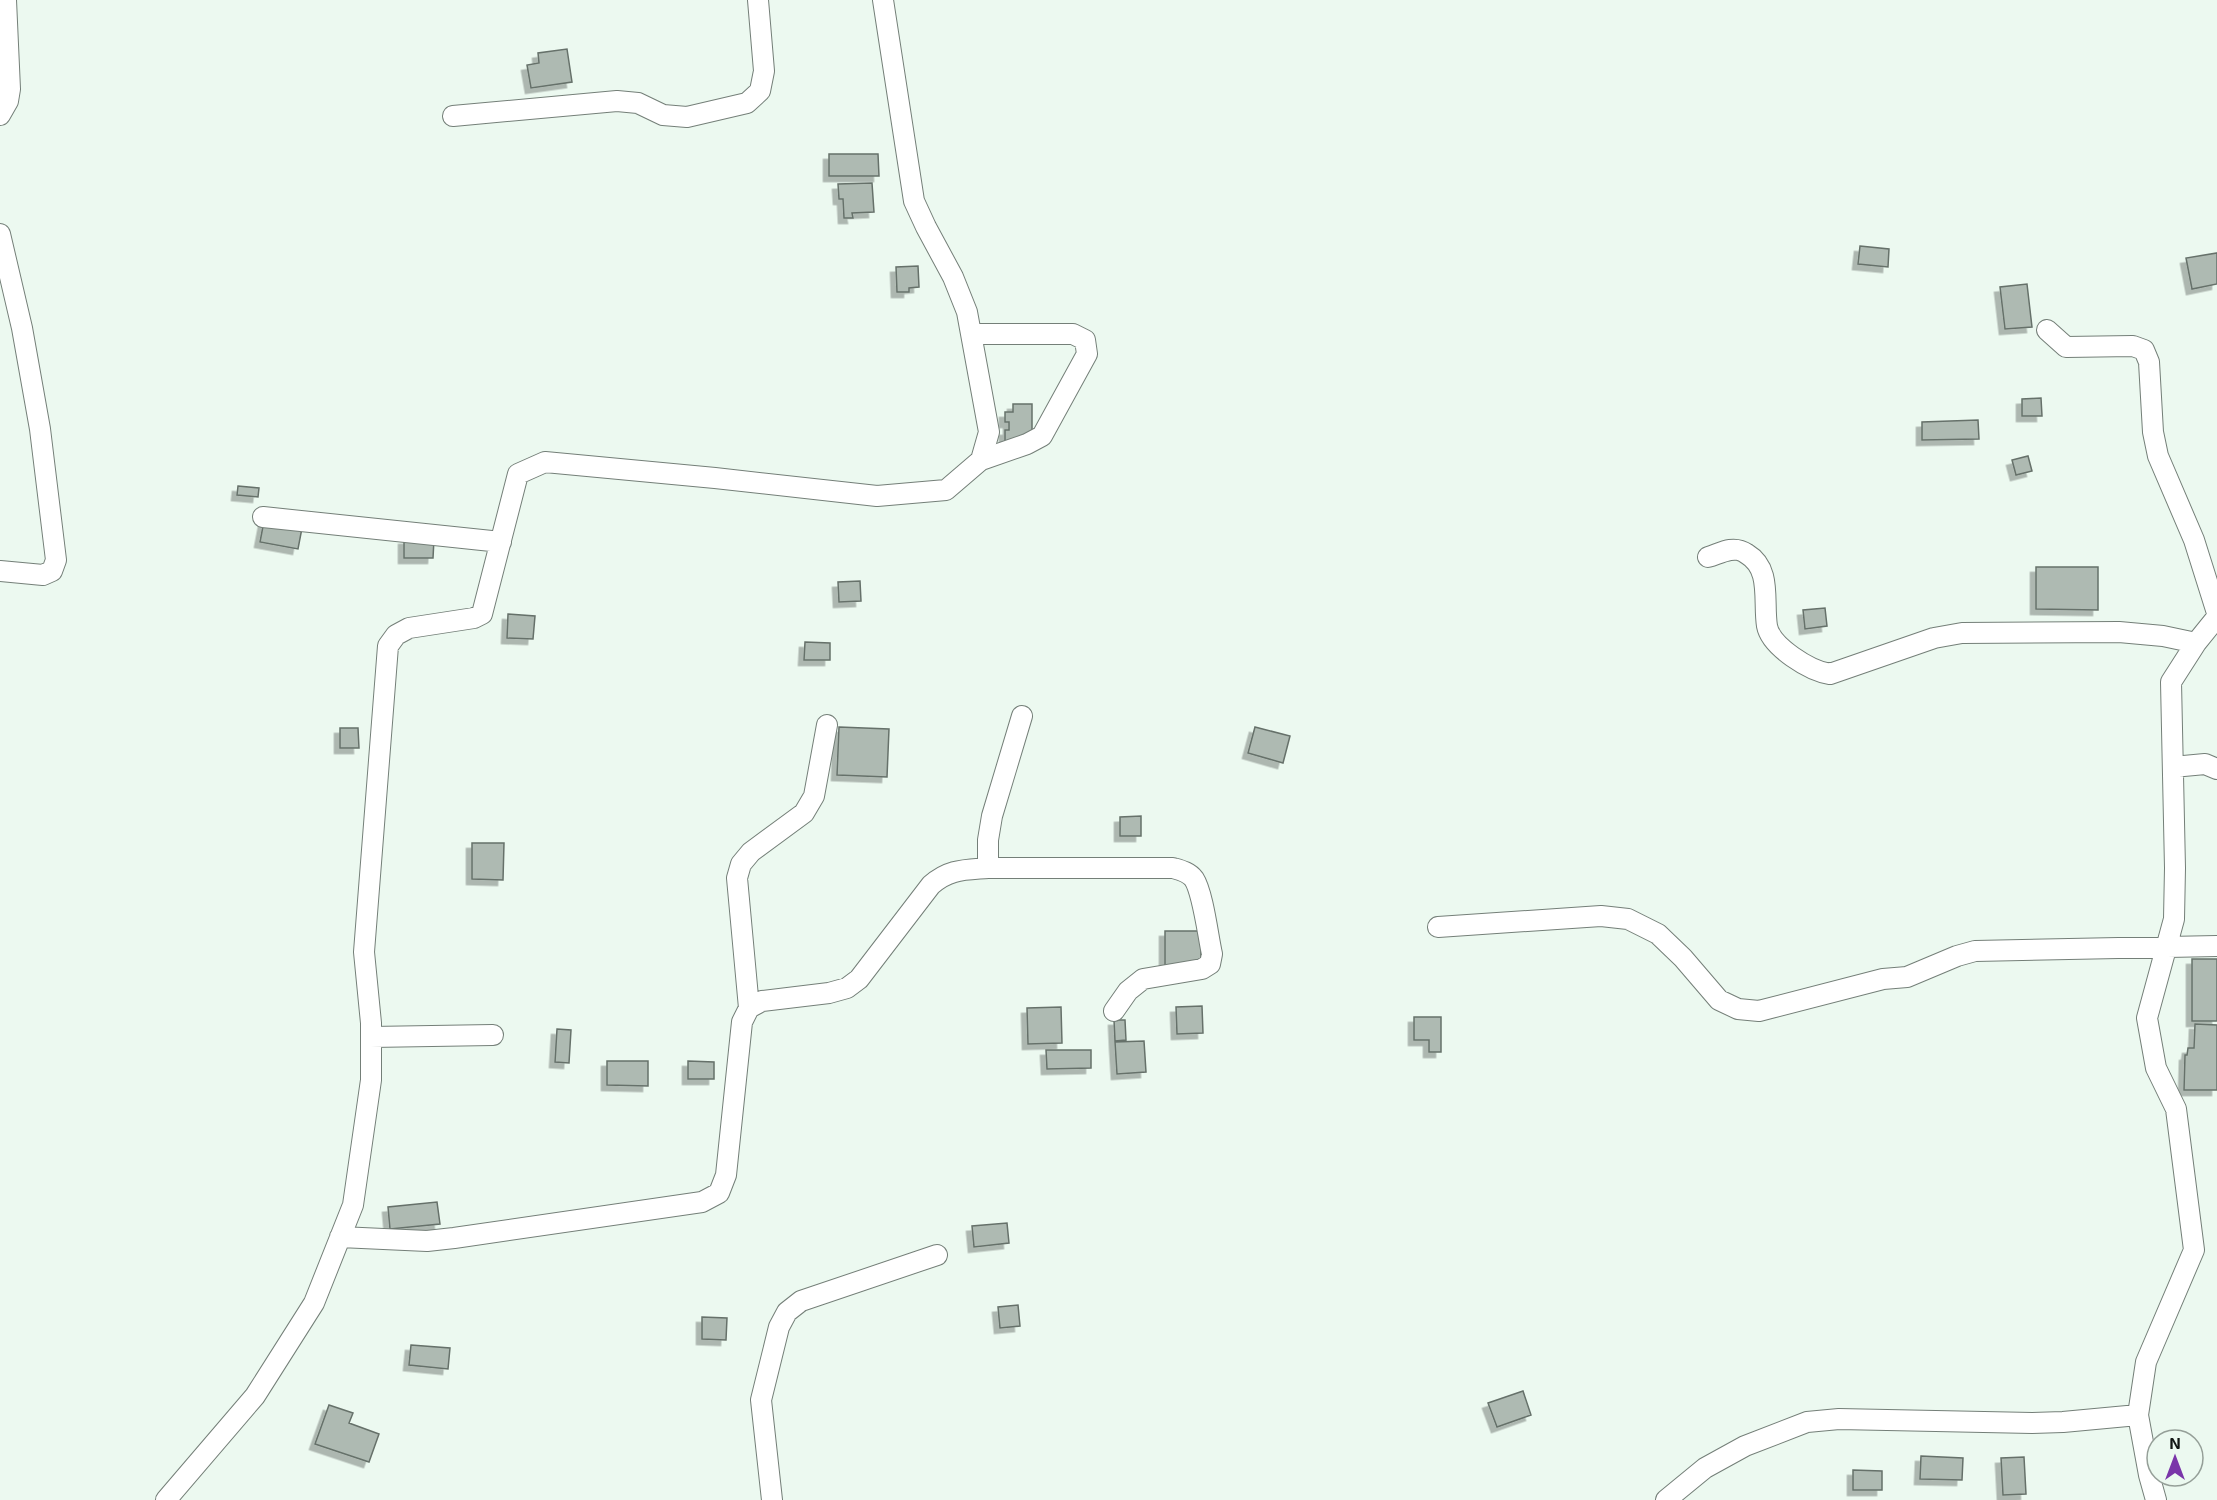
<svg xmlns="http://www.w3.org/2000/svg" width="2217" height="1500" viewBox="0 0 2217 1500" font-family="'Exo 2',sans-serif">
<style>
.building{fill:#aebab2;stroke:#66716a;stroke-width:1.5;filter:url(#shadow)}
.lines{fill:none;stroke-linecap:round;stroke-linejoin:round}
.minor-casing{stroke:#747f78;stroke-width:22}
.minor{stroke:#fff;stroke-width:20}
</style>
<defs>
<filter id="shadow"><feDropShadow dx="-5.5" dy="5.5" stdDeviation="0" flood-color="#0004"/></filter>
</defs>
<rect width="100%" height="100%" fill="#ecf9f0"/>
<path class="building" d="M567,49L572,82L531,88L527,65L539,63L538,53Z
M829,154H878L879,176H829Z
M872,183L874,212L852,213L853,218H844L843,199H839L838,184Z
M1860,246L1889,249L1888,267L1858,264Z
M2217,253V284L2192,289L2186,258Z
M918,266L919,287L909,288V292H897L896,267Z
M2027,284L2032,327L2005,329L2000,287Z
M2041,398L2042,416H2022V399Z
M1013,404H1032V435H1023V441H1005V430H1009V422H1005V412H1013Z
M1978,420L1979,439L1922,440V422Z
M2028,456L2032,471L2016,475L2012,460Z
M238,486L259,488L258,497L237,495Z
M264,521L302,528L298,549L260,542Z
M404,539H434L433,558H404Z
M2036,567H2098V610L2036,609Z
M860,581L861,601L839,602L838,582Z
M1825,608L1827,626L1805,629L1803,610Z
M508,614L535,616L533,639L507,638Z
M805,642L830,643V660H804Z
M839,727L889,729L887,777L837,775Z
M1255,727L1290,736L1283,763L1248,753Z
M340,728H358L359,748H340Z
M1141,816V836H1120V817Z
M472,843H504L503,880L472,879Z
M1165,931H1206L1205,949H1201V968H1165Z
M2192,959H2217V1021H2192Z
M1202,1006L1203,1033L1177,1034L1176,1007Z
M1061,1007L1062,1043L1028,1044L1027,1008Z
M1414,1017H1441V1052H1429V1040H1414Z
M1114,1020H1125L1126,1040L1115,1041Z
M2195,1024L2217,1025V1090H2184L2185,1055H2187L2188,1048H2194Z
M557,1029L571,1030L569,1063L555,1062Z
M1144,1041L1146,1072L1117,1074L1115,1042Z
M1046,1050H1091V1068L1047,1069Z
M607,1061H648V1086L607,1085Z
M688,1061L714,1062V1079H688Z
M437,1202L440,1224L390,1229L388,1207Z
M1007,1223L1009,1243L974,1247L972,1226Z
M1018,1305L1020,1326L1000,1328L998,1307Z
M702,1317L727,1318L726,1340L702,1339Z
M411,1345L450,1348L448,1369L409,1365Z
M1523,1391L1531,1415L1497,1427L1488,1403Z
M329,1405L353,1413L349,1423L379,1434L369,1462L315,1444Z
M1921,1456L1963,1458L1962,1480L1920,1479Z
M2024,1457L2026,1494L2003,1495L2001,1458Z
M1853,1470L1882,1471V1490H1853Z"/>
<g class="lines">
<defs>
<path id="minor" d="M0,115L8,101L10,89L6,0
M453,116L617,101L638,103L663,115L687,117L747,103L760,91L764,71L758,0
M0,234L22,328L40,429L56,560L52,571L43,575L0,571
M2047,330L2066,347L2133,346L2144,350L2149,362L2153,432L2158,456L2194,540L2217,613
M971,334H1073L1085,340L1087,354L1042,436L1027,444L981,460
M263,517L501,542
M1708,557C1715,555 1723,551 1730,550C1737,549 1741,550 1747,554C1772,569 1763,601 1767,626C1771,647 1810,671 1830,674L1934,638L1962,633L2119,632L2163,636L2196,643
M2173,767L2205,764L2217,769
M988,868V840L992,816L1022,716
M1438,927L1601,916L1628,919L1658,934L1683,958L1719,1000L1738,1009L1759,1011L1883,979L1907,977L1957,956L1975,951L2217,946
M749,1008L737,878L741,864L751,852L804,813L814,796L827,725
M371,1037L493,1035
M340,1237L427,1241L454,1238L702,1202L719,1193L726,1175L742,1022L749,1008L762,1001L829,993L847,988L859,979L931,885C949,869 964,870 988,868H1173C1180,870 1189,872 1194,879C1203,893 1208,936 1212,954L1210,964L1202,969L1143,979L1128,991L1114,1011
M166,1500L255,1396L314,1303L353,1205L371,1080V1023L364,952L388,646L396,635L409,628L474,618L482,614L518,474L545,462L715,478L877,496L946,490L981,460L989,432L967,312L953,277L926,227L914,201L883,0
M772,1500L761,1400L779,1327L787,1312L801,1301L937,1255
M1666,1500L1705,1468L1745,1446L1807,1422L1839,1419L2032,1423L2063,1422L2138,1415
M2156,1500L2149,1475L2138,1415L2146,1362L2194,1250L2176,1109L2156,1068L2147,1018L2174,919L2175,868L2171,682L2196,643L2217,617"/>
</defs>
<use href="#minor" class="minor-casing"/>
<use href="#minor" class="minor"/>
</g>
<g transform="translate(2175 1458)"><circle r="28" fill="#ecf9f0" stroke="#959f98" stroke-width="1.5"/>
<path d="M0-4.5L10 22L0 15L-10 22Z" fill="#7a35a9"/>
<text y="-9" font-size="16" font-weight="bold" text-anchor="middle" fill="#121714">N</text>
</g>
</svg>
